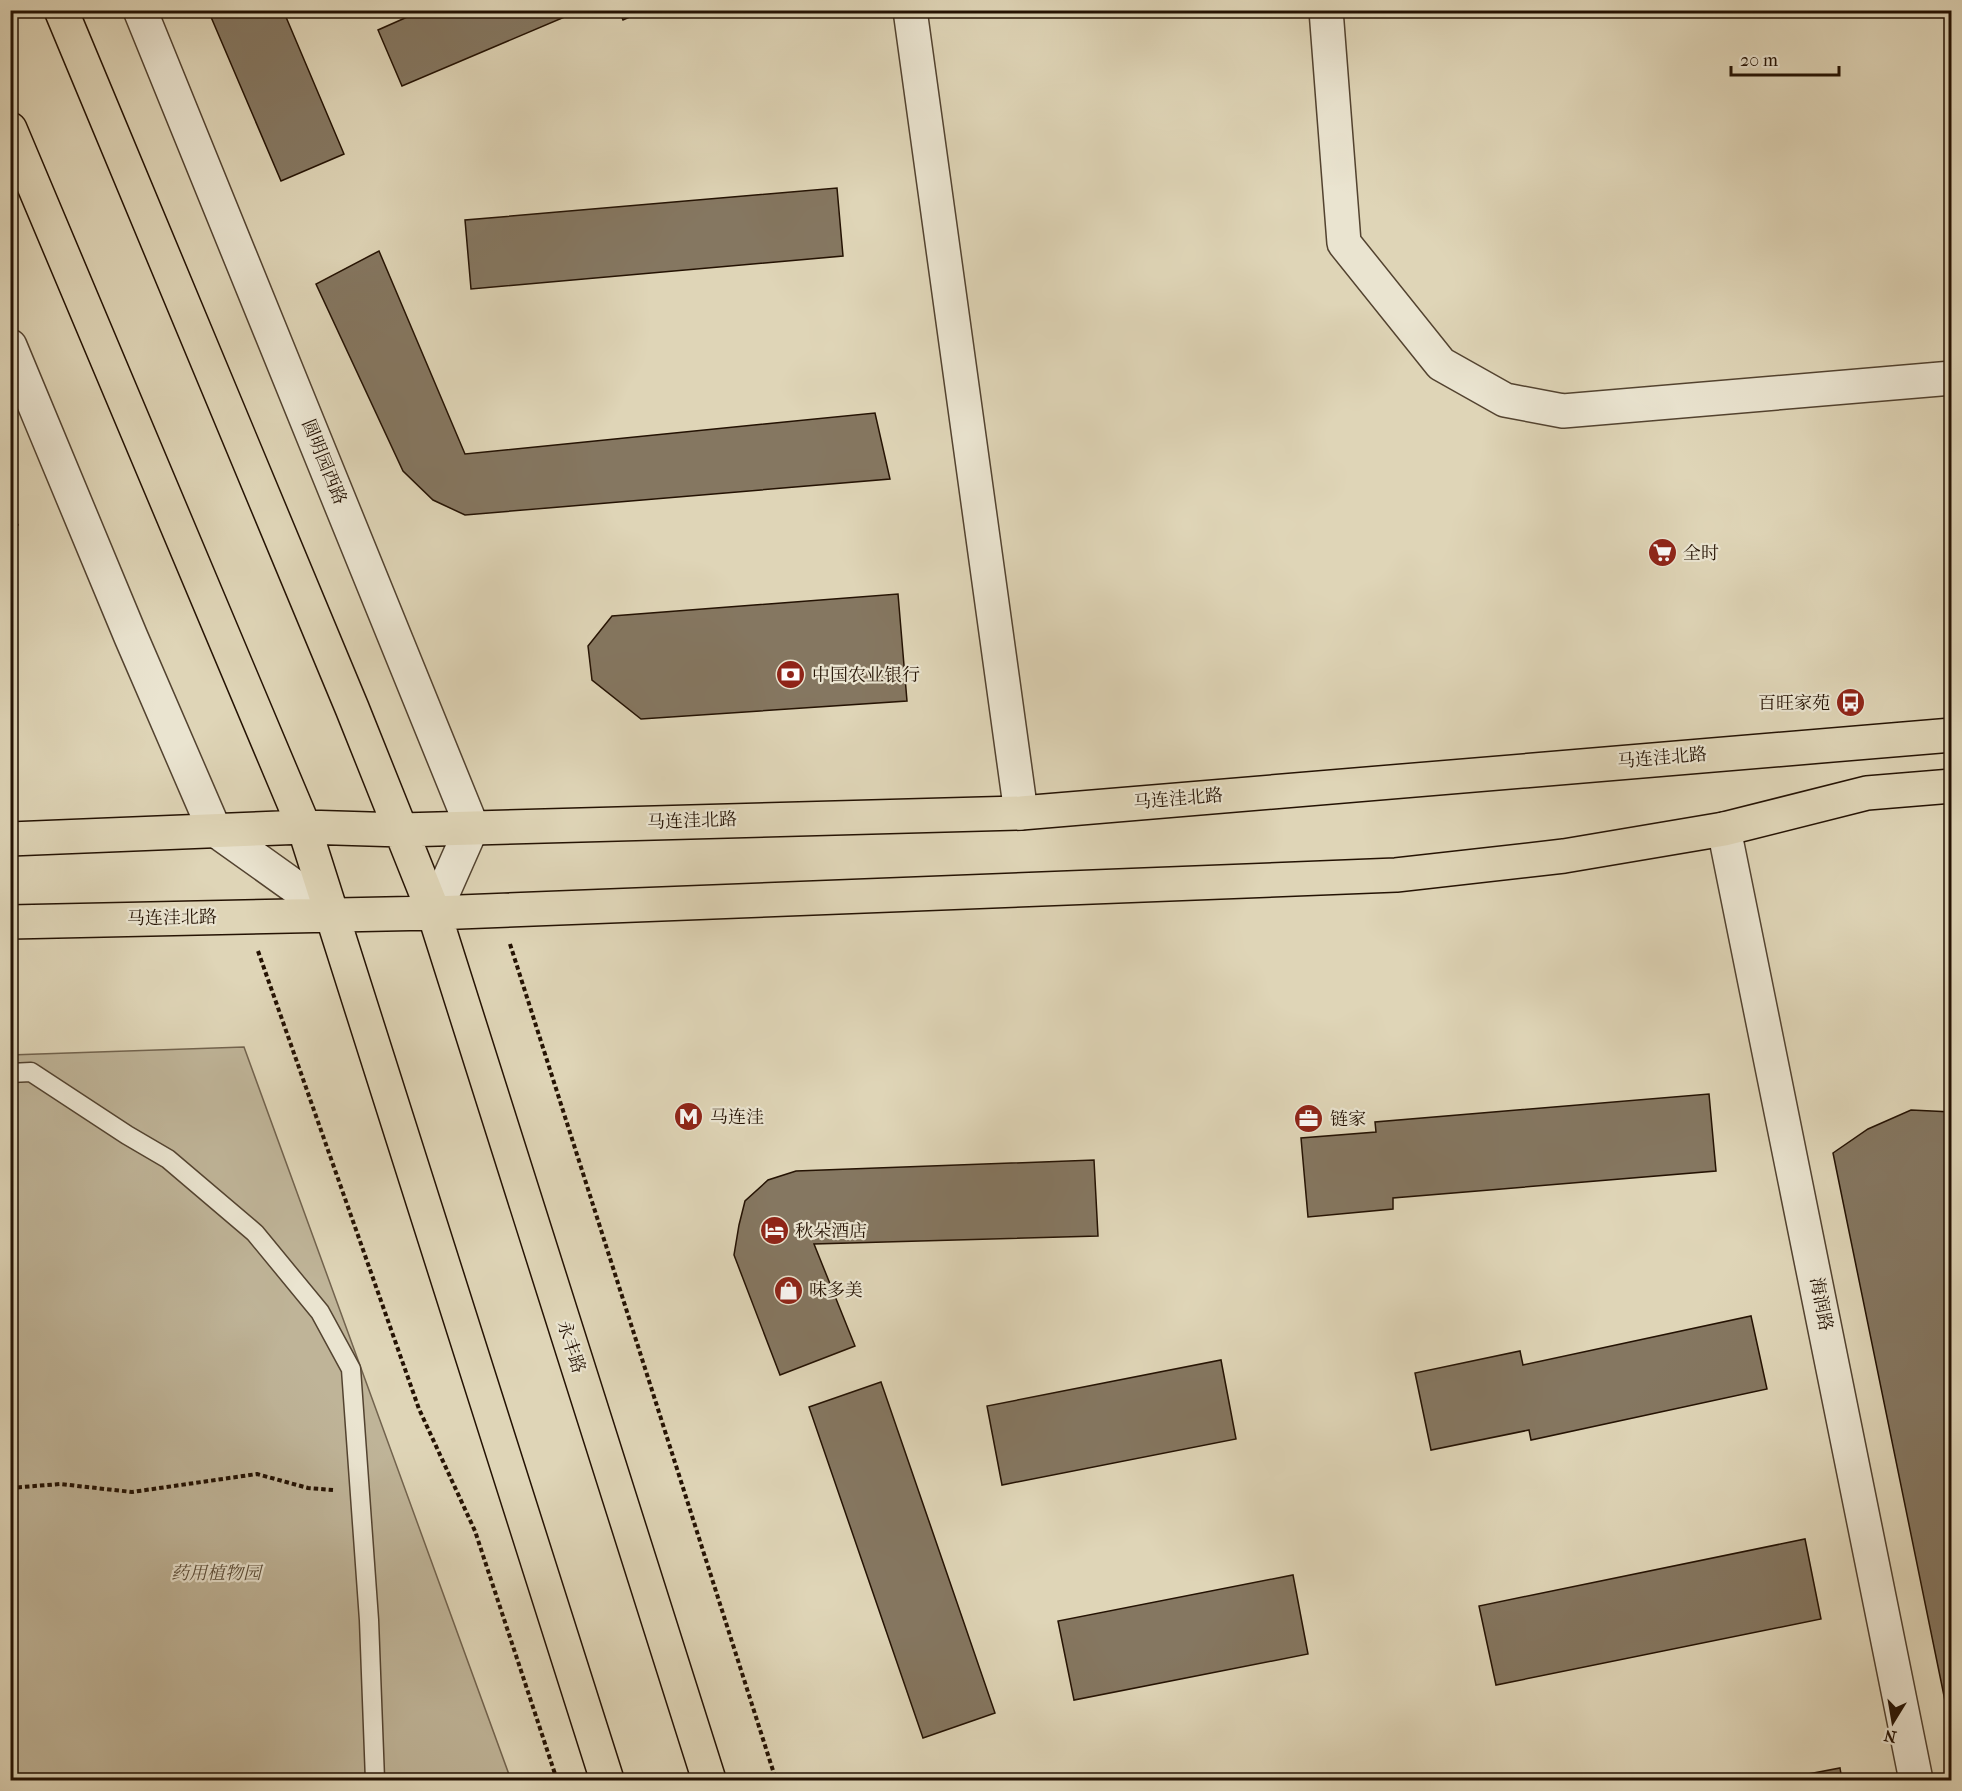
<svg xmlns="http://www.w3.org/2000/svg" width="1962" height="1791" viewBox="0 0 1962 1791" font-family="'IM FELL French Canon','Noto Serif SC',serif">
<style>
.green{fill:#bfb498;stroke:#72634e;stroke-width:1.5}
.building{fill:#857761;stroke:#241203;stroke-width:1.5}
.lines{fill:none;stroke-linecap:round;stroke-linejoin:round}
.service-casing{stroke:#534330;stroke-width:21}
.minor-casing{stroke:#534330;stroke-width:36}
.tertiary-casing{stroke:#534330;stroke-width:36}
.primary-casing{stroke:#241203;stroke-width:36}
.path{stroke:#241203;stroke-width:4;stroke-dasharray:4.5 3;stroke-linecap:butt}
.service{stroke:#eae4d0;stroke-width:18}
.minor{stroke:#eae4d0;stroke-width:33}
.tertiary{stroke:#eae4d0;stroke-width:33}
.primary{stroke:#dfd5b7;stroke-width:33}
.labels{text-anchor:middle;dominant-baseline:central;stroke-width:4.5;stroke-linejoin:round;paint-order:stroke}
.street-label{font-size:18px;fill:#241203;stroke:#eae4d0}
.poi-label{font-size:18px;fill:#241203;stroke:#eae4d0;text-anchor:start}
.park-label{font-size:18px;font-style:italic;fill:#5a4b37;stroke:#eae4d0}
</style>
<rect width="100%" height="100%" fill="#dfd5b7"/>
<filter id="stains"><feTurbulence type="fractalNoise" baseFrequency=".00333" numOctaves="4"/><feColorMatrix values="0 0 0 0 .2 0 0 0 0 .09 0 0 0 0 .02 0 0 0 .5 -.17"/></filter>
<radialGradient id="worn" r=".72"><stop offset=".6" stop-color="#630" stop-opacity="0"/><stop offset="1" stop-color="#630" stop-opacity=".3"/></radialGradient>
<path class="green" d="M244,1047L511,1780H11L10,1055Z"/>
<path class="building" d="M208,10H283L344,154L281,181Z
M423,10H581L402,86L378,30Z
M619,10H645L623,20Z
M837,188L843,256L471,289L465,220Z
M379,251L465,454L875,413L890,479L465,515L433,500L403,471L316,284Z
M10,507L18,525L10,537Z
M898,594L907,701L641,719L592,680L588,646L612,616Z
M1709,1094L1716,1171L1393,1198V1209L1308,1217L1301,1138L1376,1132L1375,1122Z
M1911,1110L1952,1112V1735L1833,1153L1868,1129Z
M1094,1160L1098,1236L814,1244L855,1346L780,1375L734,1255L739,1225L745,1201L768,1180L796,1171Z
M1751,1316L1767,1389L1531,1440L1529,1430L1431,1450L1415,1373L1520,1351L1523,1365Z
M1221,1360L1236,1439L1002,1485L987,1406Z
M881,1382L995,1713L923,1738L809,1407Z
M1805,1539L1821,1619L1496,1685L1479,1606Z
M1293,1575L1308,1654L1074,1700L1058,1621Z
M1840,1768L1842,1780H1777Z"/>
<g class="lines">
<defs>
<path id="service" d="M10,1073L31,1072L127,1135L168,1159L255,1233L320,1312L351,1369L369,1620L375,1780"/>
<path id="minor" d="M910,10L1021,813
M1326,10L1344,243L1441,364L1505,400L1563,411L1952,378
M1724,829L1916,1780"/>
<path id="tertiary" d="M140,10L472,827L434,913
M10,346L131,637L214,829L333,914"/>
<path id="primary" d="M61,10L352,708L434,913L709,1780
M10,129L304,827L607,1780
M10,839L304,827L402,830L1021,813L1952,735
M10,922L434,913L1396,875L1564,856L1724,829L1867,793L1952,786"/>
</defs>
<use href="#service" class="service-casing"/>
<use href="#minor" class="minor-casing"/>
<use href="#tertiary" class="tertiary-casing"/>
<use href="#primary" class="primary-casing"/>
<path class="path" d="M510,944L776,1780
M258,951L419,1409L475,1531L557,1780
M10,1488L60,1484L132,1492L257,1474L308,1488L333,1490"/>
<use href="#service" class="service"/>
<use href="#minor" class="minor"/>
<use href="#tertiary" class="tertiary"/>
<use href="#primary" class="primary"/>
</g>
<defs>
<symbol id="supermarket-disc" viewBox="-11 -11 22 22"><circle r="9.5" fill="#8f2418" stroke="#eae4d0"/><path d="M-6-5.5h2.5l.6 2H6L4.5 2H-2.5L-4.4-4H-6ZM-1.5 3.2a1.3 1.3 0 1 0 .1 0ZM3 3.2a1.3 1.3 0 1 0 .1 0Z" fill="#fff"/></symbol>
<symbol id="bank-disc" viewBox="-11 -11 22 22"><circle r="9.5" fill="#8f2418" stroke="#eae4d0"/><path d="M-6-4H6V4H-6ZM0-2.3a2.3 2.3 0 1 0 0 4.6a2.3 2.3 0 1 0 0-4.6Z" fill="#fff"/></symbol>
<symbol id="bus-disc" viewBox="-11 -11 22 22"><circle r="9.5" fill="#8f2418" stroke="#eae4d0"/><path d="M-5-6H5V4H4V6H2V4H-2V6H-4V4H-5ZM-3.5-4V0h7V-4ZM-3.5 1.2v1.5H-2V1.2ZM2 1.2v1.5H3.5V1.2Z" fill="#fff"/></symbol>
<symbol id="metro-disc" viewBox="-11 -11 22 22"><circle r="9.5" fill="#8f2418" stroke="#eae4d0"/><path d="M-5.5 5V-5H-3L0 0L3-5H5.5V5H3V-.5L0 4L-3-.5V5Z" fill="#fff"/></symbol>
<symbol id="office-disc" viewBox="-11 -11 22 22"><circle r="9.5" fill="#8f2418" stroke="#eae4d0"/><path d="M-6-3h4V-5.5h4V-3h4V5H-6ZM-1-4.5V-3h2v-1.5ZM-6 0V1H6V0Z" fill="#fff"/></symbol>
<symbol id="hotel-disc" viewBox="-11 -11 22 22"><circle r="9.5" fill="#8f2418" stroke="#eae4d0"/><path d="M-6-4.5h1.5V1H6V5H4.5V3h-9V5H-6ZM-4 0a1.8 1.8 0 1 1 3.6 0ZM.5 0V-2.5h3Q6-2.5 6 0Z" fill="#fff"/></symbol>
<symbol id="shop-disc" viewBox="-11 -11 22 22"><circle r="9.5" fill="#8f2418" stroke="#eae4d0"/><path d="M-5-2.5h2.3a2.7 3.5 0 0 1 5.4 0H5L5.5 6h-11ZM-1.5-2.5h3a1.5 2.3 0 0 0-3 0Z" fill="#fff"/></symbol>
</defs>
<g fill-rule="evenodd">
<use href="#supermarket-disc" x="1646" y="536" width="33" height="33"/>
<use href="#bank-disc" x="774" y="658" width="33" height="33"/>
<use href="#bus-disc" x="1834" y="686" width="33" height="33"/>
<use href="#metro-disc" x="672" y="1100" width="33" height="33"/>
<use href="#office-disc" x="1292" y="1102" width="33" height="33"/>
<use href="#hotel-disc" x="758" y="1214" width="33" height="33"/>
<use href="#shop-disc" x="772" y="1274" width="33" height="33"/>
</g>
<g class="labels">
<g class="street-label">
<text transform="translate(324 462) rotate(68)">圆明园西路</text>
<text transform="translate(1662 758) rotate(-5)">马连洼北路</text>
<text transform="translate(1178 799) rotate(-5)">马连洼北路</text>
<text transform="translate(692 821) rotate(-2)">马连洼北路</text>
<text transform="translate(172 918) rotate(-1)">马连洼北路</text>
<text transform="translate(1821 1304) rotate(79)">海润路</text>
<text transform="translate(571 1347) rotate(72)">永丰路</text>
</g>
<g class="poi-label">
<text x="1683" y="553">全时</text>
<text x="812" y="675">中国农业银行</text>
<text x="1830" y="703" text-anchor="end">百旺家苑</text>
<text x="710" y="1117">马连洼</text>
<text x="1330" y="1119">链家</text>
<text x="795" y="1231">秋朵酒店</text>
<text x="809" y="1290">味多美</text>
</g>
<g class="park-label">
<text x="216" y="1573">药用植物园</text>
</g>
</g>
<rect width="1962" height="1791" fill="none" stroke="#dfd5b7" stroke-width="36"/>
<rect x="12" y="12" width="1938" height="1767" fill="none" stroke="#241203" stroke-width="3"/>
<rect x="18" y="18" width="1926" height="1755" fill="none" stroke="#241203" stroke-width="1.5"/>
<g transform="translate(1893 1722) rotate(191)" stroke="#eae4d0" stroke-width="4.5" paint-order="stroke">
<path d="M0-4.5L10 22L0 15L-10 22Z" fill="#241203"/>
<text y="-9" font-size="16" font-weight="bold" text-anchor="middle" fill="#241203">N</text>
</g>
<path d="M1731 66v9h108v-9" fill="none" stroke="#241203" stroke-width="3"/>
<text x="1740" y="66" font-size="18" fill="#241203" stroke="#eae4d0" stroke-width="4.5" paint-order="stroke">20 m</text>
<rect width="100%" height="100%" filter="url(#stains)"/>
<rect width="100%" height="100%" fill="url(#worn)"/>
</svg>
